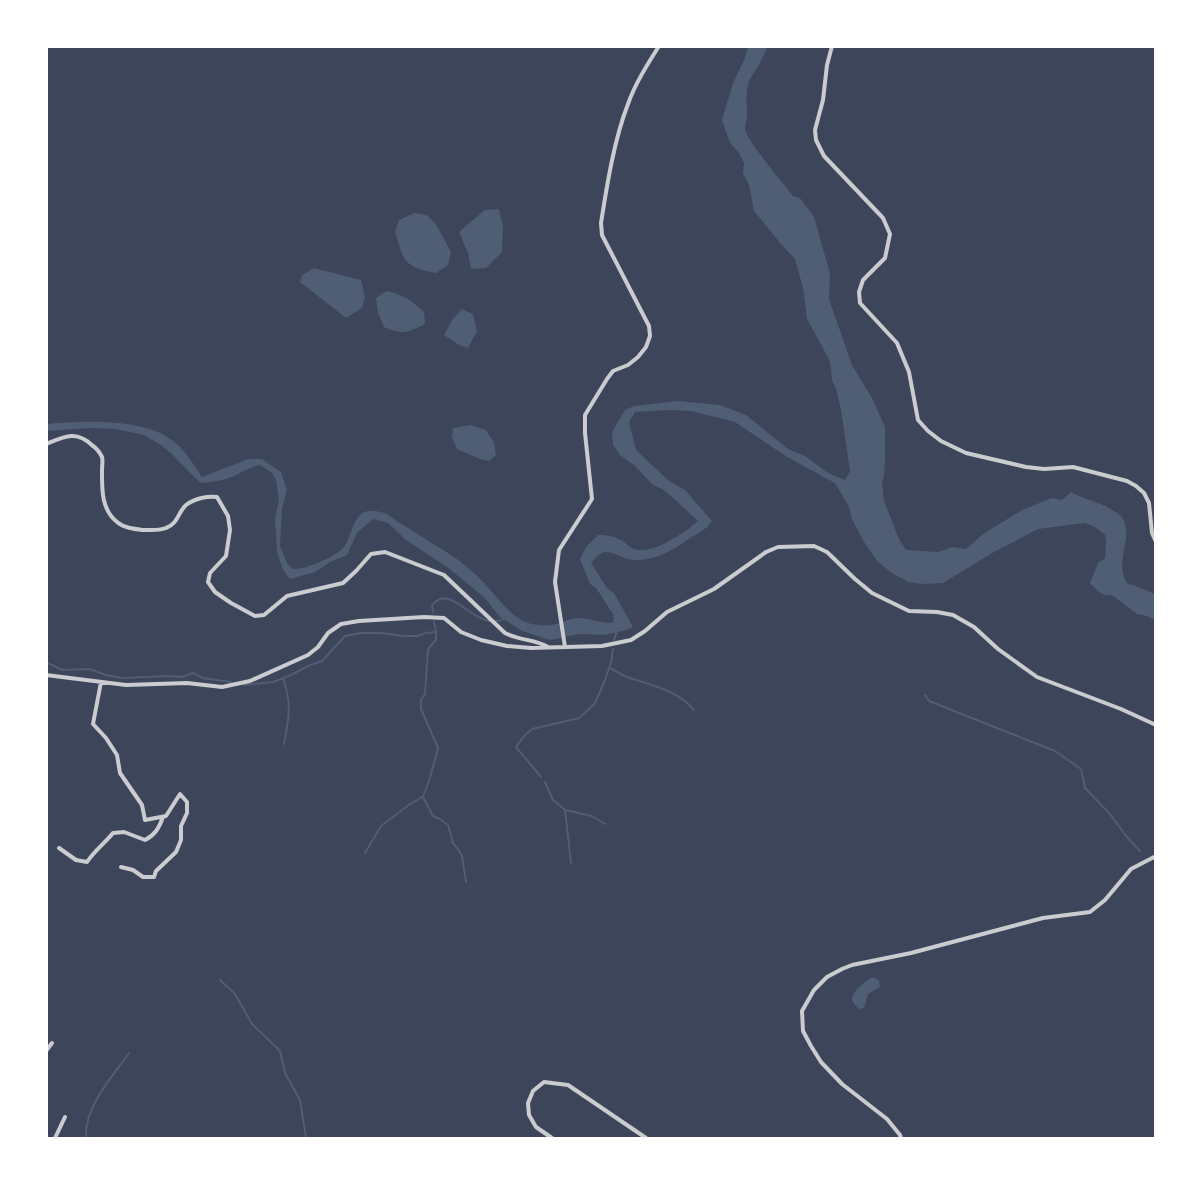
<svg xmlns="http://www.w3.org/2000/svg" width="1202" height="1185" viewBox="0 0 1202 1185" font-family="Lato,sans-serif">
<style>
.green{fill:#3c4559}
.water{fill:#4f5d75}
.lines{fill:none;stroke-linecap:round;stroke-linejoin:round}
.stream{stroke:#4f5d75;stroke-width:2}
.minor{stroke:#caccd0;stroke-width:4}
</style>
<rect width="100%" height="100%" fill="#2d3142"/>
<path class="green" d="M47,47H1155V1138H47Z"/>
<path class="water" d="M748,47H767C764,55 760,64 755,71C754,73 751,77 750,79C746,88 746,101 747,111C748,117 745,123 745,129C746,140 785,185 793,196L800,198L814,217L830,273L829,299L852,365L872,398L885,427V459L884,477L882,482L884,501L899,539L906,550L938,552L953,547L966,549L983,534L1022,510L1052,498L1062,500L1071,492C1086,501 1098,500 1114,511C1114,511 1121,516 1121,516C1136,537 1112,563 1128,584L1133,585L1155,594V620L1147,616L1137,614L1112,595H1105L1099,592L1090,583L1098,563L1105,558L1106,541L1105,535L1095,527L1085,523L1038,529L994,552L943,583L922,584L908,582L892,573L877,561L864,542L852,519L849,507L835,483L787,457L735,422L691,411L668,410L635,412L629,422L636,450L669,481L685,490L712,521C702,534 697,533 686,541C670,552 653,561 633,560C623,560 611,549 602,553C598,555 594,560 591,563L607,588L614,593L633,627L626,630L605,635L579,634L550,640L522,631L499,616L485,598L447,567L406,540L388,523L373,519L357,533L347,555L330,562L315,572L290,579L283,570L277,552L275,519L279,500L276,480L272,473L260,465C249,467 241,473 232,477C222,481 211,482 201,483L191,474L173,455L161,445L144,435L116,429L90,428L47,431V424C81,421 139,418 169,438C184,448 193,463 202,477L248,459H262L281,472L287,490L282,508L280,546L287,563L292,569C305,570 332,558 342,549C354,537 351,508 375,511C391,513 391,518 403,525C412,530 421,536 430,542C451,554 467,565 484,583C496,595 511,618 528,623C534,625 545,626 551,625C560,624 568,619 577,618C588,618 599,622 609,623L614,622L613,614L596,588L590,584L580,559L586,547L598,535C606,535 614,536 621,540C625,542 628,546 632,548C650,558 685,532 698,521L671,496L662,489L653,485L635,466L620,455L613,445L612,432L625,410L634,406L678,401L720,405L746,415L788,449L805,456L828,473L845,480L850,471L841,410L836,389L832,380L830,361L807,319L803,288L795,259L780,243L754,211L749,185L743,173L744,163L739,153L730,143L722,120L733,83L744,60Z
M499,209L503,227L502,252L486,268L471,269L468,253L459,232L485,210Z
M414,213L427,215L437,226L451,252L448,265L436,273C423,270 410,269 403,256C400,250 398,240 395,232L399,220Z
M314,268L361,280L365,297L362,308L346,318L300,282L302,275Z
M386,291C403,294 412,301 424,312L425,324C407,333 402,335 384,327L378,313L376,298Z
M462,309L473,314L477,331L468,348L459,345L444,335L452,320Z
M470,425L486,430L494,443L496,455L489,461L480,459L457,449L452,437L453,428Z
M870,978H874L879,980L880,987L868,994L864,1008L859,1009C857,1007 853,1003 852,1000C851,992 864,983 870,978Z"/>
<g class="lines">
<path class="stream" d="M433,612L432,605C434,603 437,600 440,599C459,593 479,633 506,618
M436,632V640L428,649L425,694L421,700V709L438,748L430,778L423,797L433,816L440,819L448,825L453,843L458,849L462,856L466,882
M614,640L617,631
M46,662L62,670L90,669L106,675L122,678L167,676L182,677L193,673L203,678L231,682
M610,668C616,671 621,675 627,677C650,685 678,690 694,710
M283,678C292,704 289,718 284,744
M244,685L273,682L291,675L308,666L322,661L345,636L361,633H381L404,636H417L426,633L436,632L434,621
M925,695L929,701L1055,751L1081,769L1085,788L1110,814L1127,837L1140,851
M541,777L516,747L524,736L532,729L579,718L586,712L595,703L605,680L611,663L613,649
M545,782L553,800L565,810L571,863
M565,810L592,816L605,824
M365,853L381,826L410,804L422,797
M220,980L235,994L252,1024L280,1051L285,1073L300,1100L306,1138
M86,1138C84,1107 112,1077 129,1053"/>
<path class="minor" d="M832,46L827,65L823,100L815,130L816,140L824,156L883,218L890,234L885,258L863,280L859,292L860,303L897,343L909,372L918,420L928,431L941,441L966,453L1026,467L1044,469L1073,467L1127,481L1136,486L1144,493L1149,503L1152,533L1156,542
M46,444C65,436 77,430 93,446C96,448 100,453 102,457C103,460 102,467 102,470C102,489 101,509 117,522C124,528 134,529 143,530C151,530 158,531 166,528C178,524 178,512 186,505C195,498 208,496 217,497L228,516L230,530L226,556L210,573L208,582L215,592L231,603L255,616L264,615L287,596L343,583L356,571L371,554L385,552L444,575L505,633C520,641 535,639 548,647
M565,647L555,582L559,550L592,499L585,433V415L607,379L613,371L628,365L638,357L646,347L650,336L649,326L602,235L601,223C607,185 614,140 628,104C635,84 647,65 659,46
M46,675L126,685L187,683L222,687L250,681L308,655L318,647L328,633L341,624L359,621L424,617L444,618L461,632L481,640L507,646L531,648L602,646L631,640L645,631L667,612L714,589L766,552L778,547L814,546L827,552L855,579L872,593L909,611L937,612L953,615L974,627L998,649L1037,677L1121,709L1156,725
M101,682L93,724L106,738L117,755L120,773L142,805L145,820L166,816L180,794L187,802V813L181,826V840L176,852L156,871L154,877H143L133,870L121,867
M59,848L76,860L87,862C94,851 105,843 113,833L124,832L145,840C155,835 159,828 163,817
M46,1051L52,1043
M55,1138L65,1117
M552,1138L536,1127L529,1115L528,1103L533,1091L544,1082L568,1085L646,1138
M901,1138L900,1135L887,1119L842,1084L821,1062L811,1046L803,1031L802,1011L814,990L827,977L842,969L852,965L911,953L1043,918L1090,912L1105,900L1131,869L1156,856"/>
</g>
<rect width="1202" height="1185" fill="none" stroke="#ffffff" stroke-width="96"/>
</svg>
